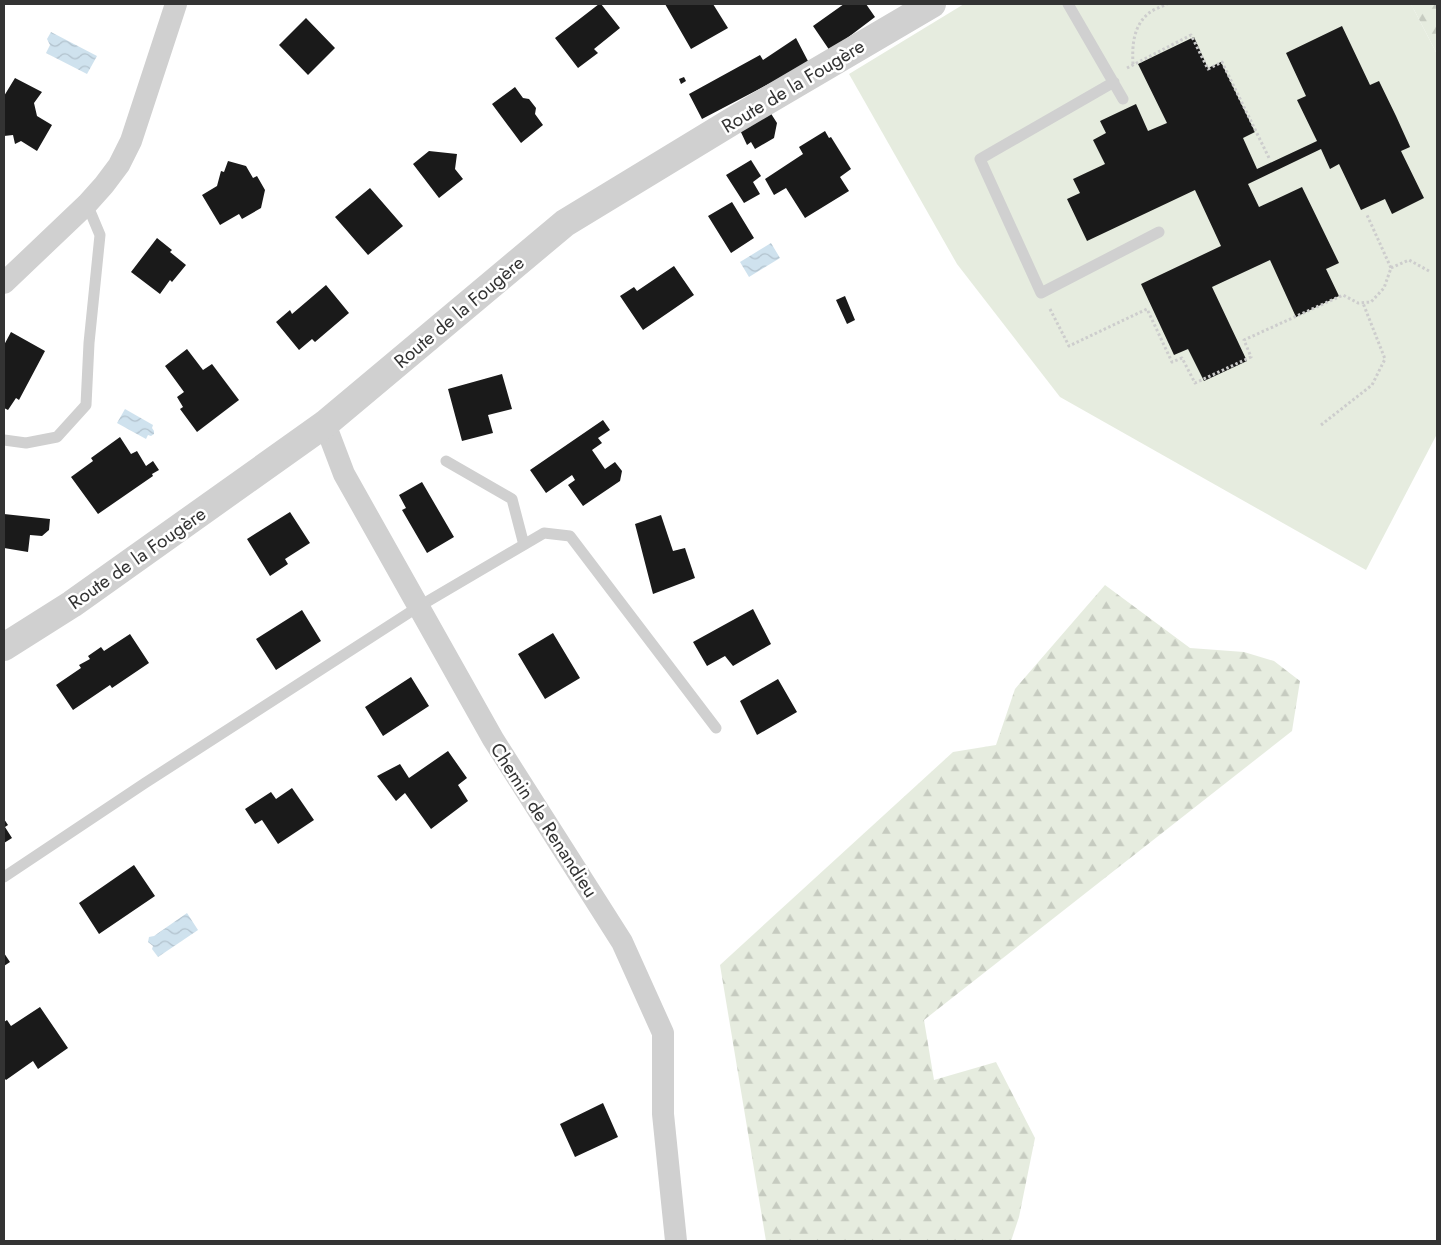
<svg xmlns="http://www.w3.org/2000/svg" width="1441" height="1245" viewBox="0 0 1441 1245" font-family="Jost,sans-serif">
<style>
.green{fill:#e6ecdf}
.forest{fill:url(#forest-firs)}
.water{fill:url(#water-waves)}
.building{fill:#1a1a1a}
.lines{fill:none;stroke-linecap:round;stroke-linejoin:round}
.path{stroke:#cdcdcd;stroke-width:3;stroke-dasharray:2.5 2.5;stroke-linecap:butt}
.service{stroke:#d0d0d0;stroke-width:11}
.minor{stroke:#d0d0d0;stroke-width:22}
.tertiary{stroke:#d0d0d0;stroke-width:28}
.labels{text-anchor:middle;dominant-baseline:central;stroke-width:5;stroke-linejoin:round;paint-order:stroke}
.street-label{font-size:19px;fill:#333;stroke:#fff}
</style>
<defs>
<pattern id="forest-firs" width="22" height="20" patternUnits="userSpaceOnUse" patternTransform="scale(1.25)"><rect width="22" height="20" fill="#e6ecdf"/><path d="M5 1l3.5 6h-7zM16 11l3.5 6h-7z" fill="#c6cbc0"/></pattern>
<pattern id="water-waves" width="16" height="10" patternUnits="userSpaceOnUse" patternTransform="scale(1.25)"><rect width="16" height="10" fill="#cfe2ee"/><path d="M0 5q4-4 8 0t8 0" fill="none" stroke="#b2c2cd"/></pattern>
</defs>
<rect width="100%" height="100%" fill="#fff"/>
<path class="green" d="M964,4H1411L1437,54V434L1366,570L1060,397L957,264L849,74Z"/>
<path class="forest" d="M1411,4H1437V54Z
M1105,585L1190,648L1244,652L1274,661L1300,681L1292,731L924,1020L934,1080L996,1062L1035,1138L1019,1217L1011,1241H766L720,965L953,752L996,745L1015,689Z"/>
<path class="water" d="M51,32L97,56L87,74L46,53L50,45L47,39Z
M771,243L780,258L749,277L740,262Z
M125,409L153,425L152,428L154,431V434L151,436L148,435L146,439L117,423Z
M187,913L198,930L158,957L152,949L153,946L148,942L149,937L154,936Z"/>
<path class="building" d="M599,4H601L620,28L594,49L598,53L578,68L555,38Z
M665,4H713L728,28L691,49Z
M844,4H866L875,17L830,51L813,26Z
M306,18L335,48L308,75L279,45Z
M1342,26L1370,85L1379,81L1396,116L1410,147L1401,151L1424,198L1392,214L1385,199L1361,210L1339,164L1330,169L1321,149L1248,184L1259,207L1302,187L1339,263L1326,269L1339,296L1296,317L1270,260L1212,287L1247,361L1204,381L1188,349L1174,355L1141,284L1221,246L1195,190L1087,241L1067,199L1080,193L1073,179L1105,164L1093,140L1106,133L1100,121L1136,104L1148,131L1167,123L1138,64L1194,37L1208,68L1221,62L1255,132L1243,138L1257,169L1317,141L1297,100L1306,96L1286,53Z
M796,38L809,63L702,119L689,94L760,55L763,60Z
M684,77L686,81L681,84L679,79Z
M15,78L42,92L34,103L37,116L52,125L37,151L21,141L15,144L13,135L4,136V96Z
M515,87L523,98L529,99L536,108L535,114L543,125L521,143L492,104Z
M770,112L777,123L774,138L755,149L751,142L747,145L739,128Z
M825,131L829,138L831,137L851,169L840,177L849,191L805,218L786,188L774,195L765,179L803,154L799,147Z
M429,151L457,154L455,169L463,179L439,198L413,164Z
M751,160L761,176L753,182L760,194L744,203L726,175Z
M228,161L246,166L253,178L257,176L265,190L261,208L242,219L239,214L220,225L202,195L217,186L221,171L224,172Z
M370,188L403,226L368,255L335,217Z
M732,202L754,238L731,253L708,216Z
M157,238L172,250L170,252L186,265L172,282L170,280L160,294L131,272Z
M674,266L694,295L643,330L620,296L634,287L637,291Z
M326,285L349,313L315,342L312,339L299,350L276,322L290,310L292,314Z
M845,296L855,320L847,324L836,300Z
M11,332L45,351L19,400L16,398L8,410L4,408V345Z
M187,349L203,370L212,364L239,400L197,432L180,409L183,407L177,397L184,392L165,366Z
M502,374L512,409L488,415L493,433L462,441L448,389Z
M603,420L610,430L598,438L602,443L592,450L605,469L615,462L622,471L620,481L583,506L568,485L575,480L572,475L546,493L530,470Z
M120,437L131,454L137,451L146,466L153,461L159,470L152,474L153,476L98,514L71,477L93,461L91,458Z
M422,482L454,537L427,553L402,510L406,508L399,495Z
M290,512L310,543L285,559L288,564L270,576L247,539Z
M4,514L50,519L49,530L42,536L30,535L28,552L4,548Z
M661,515L673,551L685,548L695,578L653,594L635,524Z
M753,609L771,644L733,666L725,656L707,666L693,642Z
M302,610L321,641L276,670L256,639Z
M553,633L580,678L545,699L518,654Z
M130,634L149,663L112,688L110,685L73,710L56,685L81,668L79,665L90,659L88,656L101,647L104,651Z
M411,677L429,706L383,736L365,707Z
M778,679L797,712L757,735L740,701Z
M448,751L467,778L458,785L468,801L431,829L405,793L396,801L377,776L400,764L409,778Z
M292,788L314,820L278,844L262,820L255,824L245,809L271,792L276,799Z
M4,819L8,825L5,827L12,838L4,843Z
M134,865L155,896L99,934L79,903Z
M4,953L10,962L4,966Z
M40,1007L68,1048L38,1069L33,1061L6,1080L4,1078V1022L7,1020L11,1026Z
M603,1103L618,1137L575,1157L560,1124Z"/>
<g class="lines">
<path class="path" d="M1133,64C1132,46 1133,26 1149,13C1154,9 1161,7 1167,4
M1127,68L1191,35L1208,69L1222,62L1270,160
M1391,268L1409,260L1429,271
M1050,309L1069,346L1147,309L1172,362L1182,358L1195,383L1251,357L1244,340L1343,295L1358,303L1371,302L1384,288L1391,268L1367,215
M1321,425L1372,385L1385,359L1363,303"/>
<path class="service" d="M1068,4L1123,99
M1114,82L980,159L1041,293L1159,232
M4,440L26,443L57,437L86,405L89,343L100,235L87,204
M446,461L512,499L524,545
M4,877L145,783L418,607L544,533L570,536L716,728"/>
<path class="minor" d="M4,283L87,204L104,185L119,165L131,141L176,4
M325,424L344,474L493,739L622,942L663,1033V1114L676,1241"/>
<path class="tertiary" d="M4,647L72,604L325,424L565,223L736,119L932,4"/>
</g>
<g class="labels">
<g class="street-label">
<text transform="translate(793 86) rotate(-31)">Route de la Fougère</text>
<text transform="translate(459 312) rotate(-40)">Route de la Fougère</text>
<text transform="translate(137 558) rotate(-35)">Route de la Fougère</text>
<text transform="translate(544 820) rotate(57)">Chemin de Renandieu</text>
</g>
</g>
<rect width="1441" height="1245" fill="none" stroke="#333333" stroke-width="10"/>
</svg>
